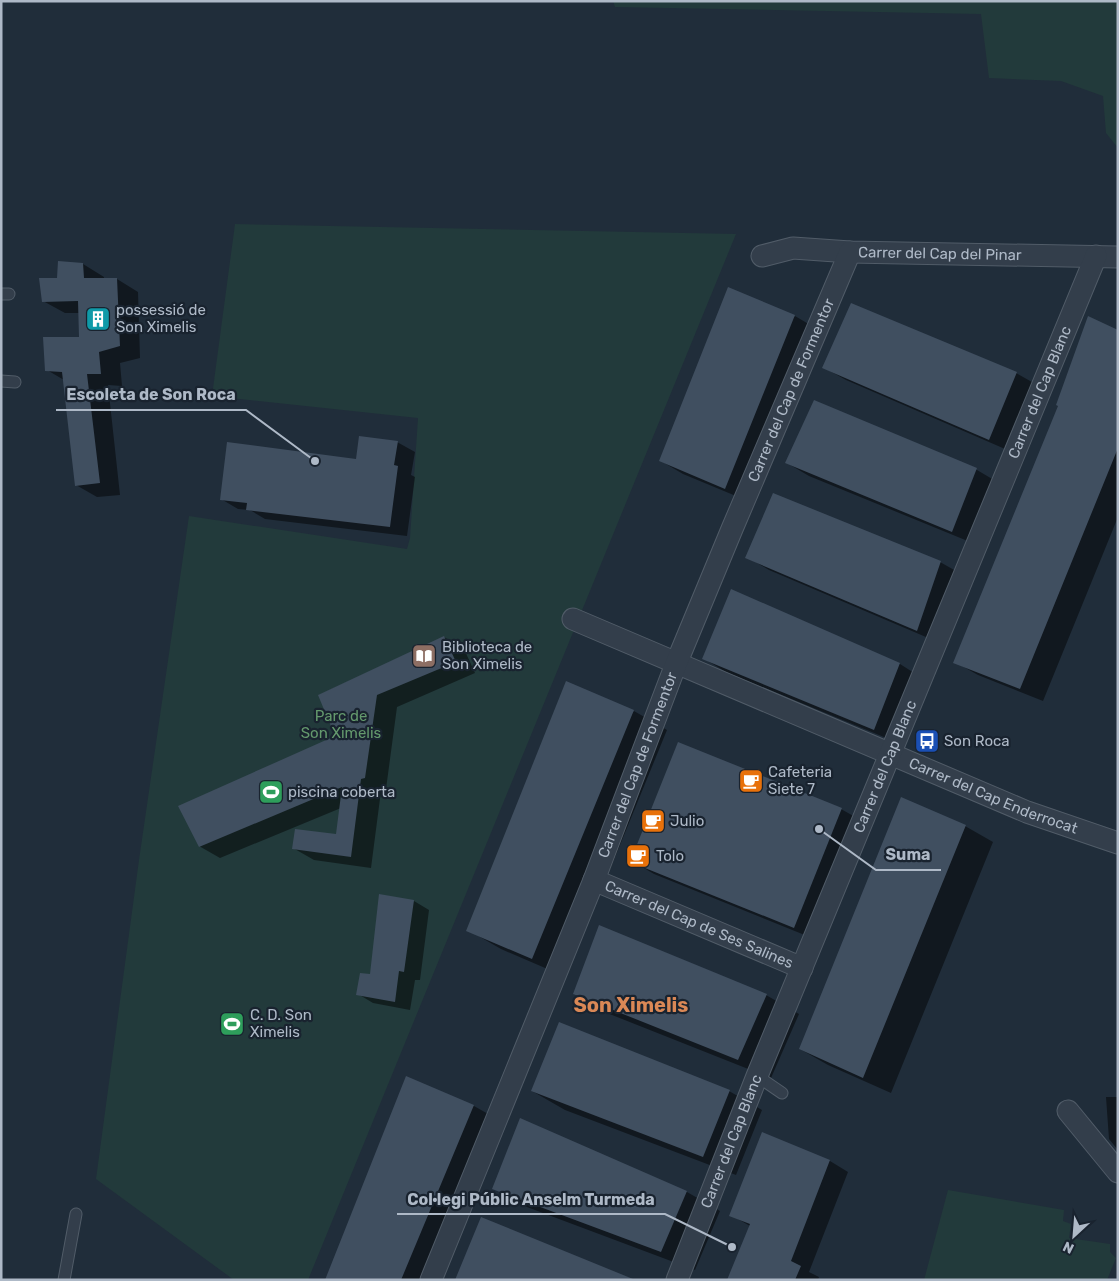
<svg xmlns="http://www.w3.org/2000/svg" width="1119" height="1281" viewBox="0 0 1119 1281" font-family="Rubik,sans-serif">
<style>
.green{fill:#223a3b}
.shadow{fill:#0007}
.building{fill:#404f60}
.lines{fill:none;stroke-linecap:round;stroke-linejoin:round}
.service-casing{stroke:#515c68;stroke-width:13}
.minor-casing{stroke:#515c68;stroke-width:23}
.service{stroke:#333e4b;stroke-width:11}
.minor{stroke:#333e4b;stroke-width:21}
.labels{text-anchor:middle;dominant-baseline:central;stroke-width:4.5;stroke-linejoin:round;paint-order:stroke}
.street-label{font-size:15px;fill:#aeb9c7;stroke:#19232f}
.poi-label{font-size:15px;fill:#aeb9c7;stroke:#19232f;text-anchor:start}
.park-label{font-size:15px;fill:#64996d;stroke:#19232f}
.district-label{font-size:20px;font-weight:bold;fill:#da8856;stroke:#19232f}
.leader{fill:none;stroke:#aeb9c7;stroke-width:2}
.callout-dot{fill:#aeb9c7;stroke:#19232f;stroke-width:2}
.callout-label{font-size:16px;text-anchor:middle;font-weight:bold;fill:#aeb9c7;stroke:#19232f;stroke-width:4.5;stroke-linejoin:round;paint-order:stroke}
</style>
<rect width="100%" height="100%" fill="#202d3a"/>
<path class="green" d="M613,1H1118V148L1106,133L1103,96L1061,81L989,78L981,14L615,7Z
M235,224L736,234L308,1280H234L96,1179L139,860L189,516L407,549L410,538L418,418L212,396Z
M948,1190L1064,1210L1063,1221L1071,1224L1069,1238L1110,1244V1252L1116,1258L1107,1280H924Z"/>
<path class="shadow" d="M83,264L104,277V279H117L138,292L140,358L120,363L122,386L108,385L120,495L97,497L76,485L64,380L47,370L80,339L79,313H65L43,301L59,279Z
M795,316L817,329L748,501L683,474L661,461Z
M1118,331V517L1043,701L978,675L955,662Z
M823,367L1016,373L1039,386L1012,452L846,380Z
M815,402L977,470L999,483L975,544L809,476L787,463Z
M397,442L415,452L411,475L415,477L407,536L265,519L250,510L238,509L221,499L357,460Z
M747,557L940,562L963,575L940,643L769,570Z
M732,591L900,664L922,678L896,742L726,672L703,658Z
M444,637L464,649L475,673L397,707L386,789L381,791L371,868L314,860L293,848L337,835L341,808L220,858L199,846L336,737L319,695Z
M634,711L667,730L566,977L501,949L468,930Z
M841,809L864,822L817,940L654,874L632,861Z
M965,826L993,842L891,1093L828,1065L800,1049Z
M414,901L429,910L420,980H415L410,1010L373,1003L358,994L371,976Z
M574,994L766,995L799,1014L771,1078L607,1013Z
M407,1078L474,1106L497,1119L429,1280H326Z
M532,1091H729L762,1110L736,1175L565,1110Z
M1106,1097H1118V1150L1109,1139Z
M520,1120L687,1192L720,1211L695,1270L527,1207L494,1188Z
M763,1134L830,1161L848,1172L809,1272L819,1277L818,1280H728L750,1226L731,1215Z"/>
<path class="building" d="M58,261L83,263L84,278H117L120,346L99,352L101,374H87L100,483L75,486L62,372L45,371L43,337H79L78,301L42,302L39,278H57Z
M728,287L795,315L725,489L659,461Z
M851,303L1017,372L989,440L822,368Z
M1088,316L1118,330V448L1020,689L953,663L1058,406L1056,405Z
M814,400L977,468L952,532L785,463Z
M359,436L398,441L394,465L398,466L390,527L246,510L247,503L220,500L227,442L356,459Z
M773,493L941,561L917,631L745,558Z
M731,589L900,663L874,730L702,659Z
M444,636L456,662L377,695L365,778L361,779L351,857L292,849L295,829L336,834L342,787L199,847L178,806L335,736L318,695Z
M566,681L634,710L532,959L466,931Z
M678,742L842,808L794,928L630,862Z
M901,797L966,825L863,1078L799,1049Z
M379,894L414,900L404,972L399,971L395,1002L356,995L360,973L370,974Z
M599,925L767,994L738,1060L573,994Z
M559,1022L730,1090L703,1157L531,1091Z
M406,1076L474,1105L401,1280H325Z
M520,1118L687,1191L661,1252L492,1189Z
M762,1132L830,1160L791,1261L801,1266L795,1280H727L750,1224L729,1216Z
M481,1217L633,1279V1280H455Z"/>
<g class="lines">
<defs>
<path id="service" d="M1,294H9
M1,381L15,382
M757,1076L782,1093
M64,1280L76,1214"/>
<g id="minor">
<path id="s1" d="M762,256L793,248L850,252L1118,257"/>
<path id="s2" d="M573,619L1027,812L1118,843"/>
<path id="s3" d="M594,880L802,968"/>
<path d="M1068,1111L1118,1172"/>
<path id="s4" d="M431,1280L594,880L676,664L732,529L850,252"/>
<path id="s5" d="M677,1280L757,1076L1096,256"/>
</g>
</defs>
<use href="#service" class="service-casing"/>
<use href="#minor" class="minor-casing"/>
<use href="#service" class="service"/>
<use href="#minor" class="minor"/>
</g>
<defs>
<symbol id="building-square" viewBox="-11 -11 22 22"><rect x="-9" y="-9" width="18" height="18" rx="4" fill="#0f9aa8" stroke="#19232f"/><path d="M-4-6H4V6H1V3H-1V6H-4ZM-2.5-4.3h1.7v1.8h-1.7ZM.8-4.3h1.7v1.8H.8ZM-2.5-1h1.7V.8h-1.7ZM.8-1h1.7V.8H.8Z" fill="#fff"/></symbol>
<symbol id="library-square" viewBox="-11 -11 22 22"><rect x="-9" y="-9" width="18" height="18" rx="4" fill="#8d6e63" stroke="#19232f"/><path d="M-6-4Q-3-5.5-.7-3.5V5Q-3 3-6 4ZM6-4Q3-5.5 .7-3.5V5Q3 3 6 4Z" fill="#fff"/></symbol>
<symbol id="bus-square" viewBox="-11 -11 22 22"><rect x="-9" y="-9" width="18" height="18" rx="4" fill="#1a4fb4" stroke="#19232f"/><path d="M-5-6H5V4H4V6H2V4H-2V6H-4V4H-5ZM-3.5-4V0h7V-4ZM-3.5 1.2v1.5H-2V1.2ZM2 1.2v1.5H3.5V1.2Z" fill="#fff"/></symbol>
<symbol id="cafe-square" viewBox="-11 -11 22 22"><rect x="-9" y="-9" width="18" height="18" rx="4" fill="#e8710a" stroke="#19232f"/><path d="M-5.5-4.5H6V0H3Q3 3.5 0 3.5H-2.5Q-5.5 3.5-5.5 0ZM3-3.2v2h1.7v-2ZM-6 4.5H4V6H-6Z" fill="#fff"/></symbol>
<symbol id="stadium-square" viewBox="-11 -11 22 22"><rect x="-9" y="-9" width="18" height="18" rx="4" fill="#2e9e5b" stroke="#19232f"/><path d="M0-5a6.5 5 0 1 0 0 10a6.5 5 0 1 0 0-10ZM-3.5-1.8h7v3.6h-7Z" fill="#fff"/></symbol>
</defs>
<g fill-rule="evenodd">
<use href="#building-square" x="84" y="305" width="28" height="28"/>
<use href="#library-square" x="410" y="642" width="28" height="28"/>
<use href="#bus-square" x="913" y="727" width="28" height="28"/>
<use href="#cafe-square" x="737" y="767" width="28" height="28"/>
<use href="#stadium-square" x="257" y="778" width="28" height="28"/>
<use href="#cafe-square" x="639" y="807" width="28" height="28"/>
<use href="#cafe-square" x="624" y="842" width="28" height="28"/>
<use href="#stadium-square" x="218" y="1010" width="28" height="28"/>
</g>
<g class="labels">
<g class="street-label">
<text stroke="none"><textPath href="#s1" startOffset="179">Carrer del Cap del Pinar</textPath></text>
<text stroke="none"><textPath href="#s4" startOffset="960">Carrer del Cap de Formentor</textPath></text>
<text stroke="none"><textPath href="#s5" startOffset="959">Carrer del Cap Blanc</textPath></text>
<text stroke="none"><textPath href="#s4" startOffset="555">Carrer del Cap de Formentor</textPath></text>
<text stroke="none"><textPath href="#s5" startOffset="554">Carrer del Cap Blanc</textPath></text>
<text stroke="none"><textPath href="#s2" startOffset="456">Carrer del Cap Enderrocat</textPath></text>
<text stroke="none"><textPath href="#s3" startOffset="114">Carrer del Cap de Ses Salines</textPath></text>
<text stroke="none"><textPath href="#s5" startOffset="149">Carrer del Cap Blanc</textPath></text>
</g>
<g class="poi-label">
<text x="116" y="310">possessió de<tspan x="116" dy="17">Son Ximelis</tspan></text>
<text x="442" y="647">Biblioteca de<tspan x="442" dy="17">Son Ximelis</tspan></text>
<text x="944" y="741">Son Roca</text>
<text x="768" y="772">Cafeteria<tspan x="768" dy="17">Siete 7</tspan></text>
<text x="288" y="792">piscina coberta</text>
<text x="670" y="821">Julio</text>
<text x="656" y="856">Tolo</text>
<text x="250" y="1015">C. D. Son<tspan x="250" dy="17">Ximelis</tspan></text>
</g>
<g class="park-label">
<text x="341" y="716">Parc de<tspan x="341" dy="17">Son Ximelis</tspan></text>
</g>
<g class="district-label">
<text x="631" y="1005">Son Ximelis</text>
</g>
</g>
<path class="leader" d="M315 461L246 410H56M819 829L876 870H941M732 1247L665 1214H397"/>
<g class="callout-dot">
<circle cx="315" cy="461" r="5"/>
<circle cx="819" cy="829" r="5"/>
<circle cx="732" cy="1247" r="5"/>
</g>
<g class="callout-label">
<text x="151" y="400">Escoleta de Son Roca</text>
<text x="908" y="860">Suma</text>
<text x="531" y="1205">Col·legi Públic Anselm Turmeda</text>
</g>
<rect width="1119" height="1281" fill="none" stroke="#aeb9c7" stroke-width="5"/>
<g transform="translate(1074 1236) rotate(206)" stroke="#19232f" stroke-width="4" paint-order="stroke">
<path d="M0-4L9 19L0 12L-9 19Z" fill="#aeb9c7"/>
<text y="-8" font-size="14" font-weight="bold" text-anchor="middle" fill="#aeb9c7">N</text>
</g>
</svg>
